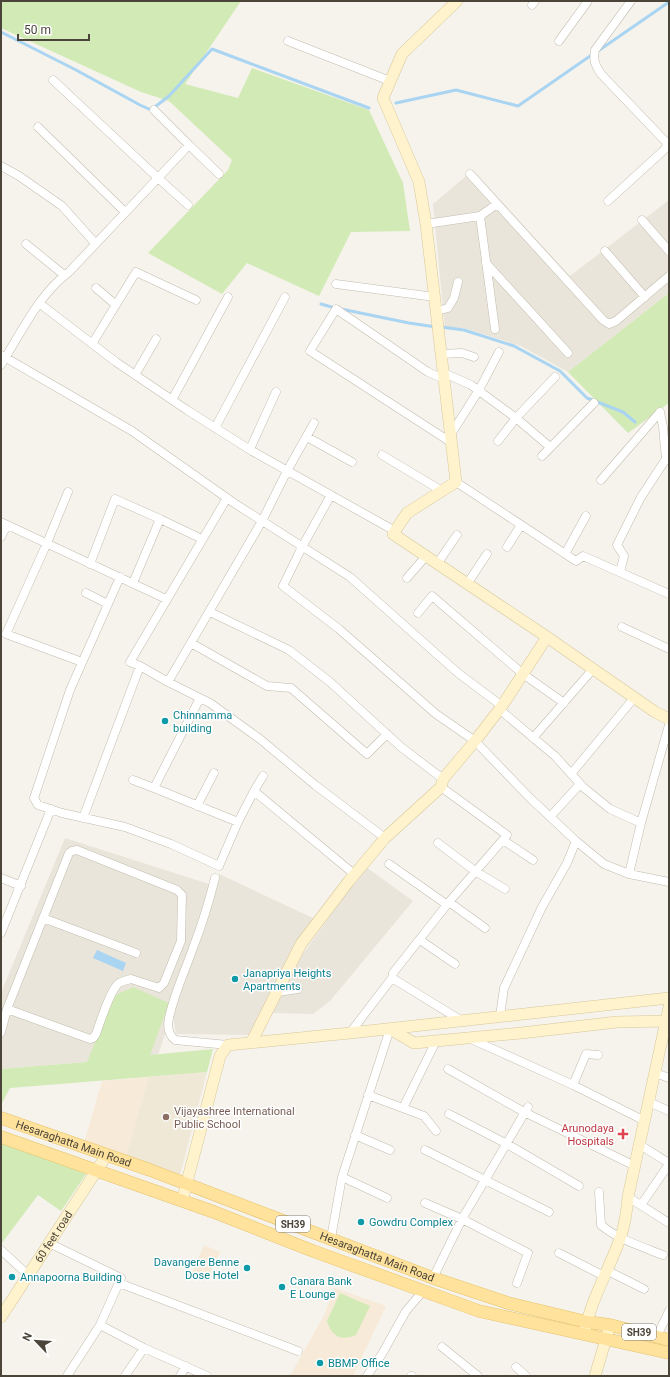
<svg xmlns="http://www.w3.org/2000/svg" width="670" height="1377" viewBox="0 0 670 1377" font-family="Roboto,sans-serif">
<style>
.residential{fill:#eae5da}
.commercial{fill:#f7ead8}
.education{fill:#efe8d6}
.green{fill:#d2eab5}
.water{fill:#a9d4f2}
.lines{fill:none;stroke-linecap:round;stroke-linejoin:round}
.stream{stroke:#a9d4f2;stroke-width:3}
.street-casing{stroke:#c2bbae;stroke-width:9}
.secondary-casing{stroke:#d6c79b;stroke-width:12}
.primary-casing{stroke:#e6c16a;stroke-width:13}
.street{stroke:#fff;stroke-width:8}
.secondary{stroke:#fff3cd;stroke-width:11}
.primary{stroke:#ffe39c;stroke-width:12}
.culture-dot{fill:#0f9aa8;stroke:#fff;stroke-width:1.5}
.education-dot{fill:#8d6e63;stroke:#fff;stroke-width:1.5}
.health-dot{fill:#e0444e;stroke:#fff;stroke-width:1.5}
.labels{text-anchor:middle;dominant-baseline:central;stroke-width:3;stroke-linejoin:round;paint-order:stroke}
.shield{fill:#fff;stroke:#817c74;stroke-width:1}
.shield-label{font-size:10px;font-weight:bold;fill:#4b4439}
.culture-label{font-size:11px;fill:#0d838f;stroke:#fff;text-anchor:start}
.education-label{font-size:11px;fill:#785e54;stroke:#fff;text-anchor:start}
.health-label{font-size:11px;fill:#be3a42;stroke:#fff;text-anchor:end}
.street-label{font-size:11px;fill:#4b4439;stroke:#fff}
</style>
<rect width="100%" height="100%" fill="#f6f3ec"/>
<path class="residential" d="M473,170L570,276L669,200V293L568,372L521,346L464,328L445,329L433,204Z
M65,838L215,886L219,874L315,919L249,1035L176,1034L173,1016L202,924L158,1055L87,1062L1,1069V993Z
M366,867L413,901L330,1001L313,1014L272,1013L289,973Z"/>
<path class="commercial" d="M149,1077L126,1157L84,1143L102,1081Z
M204,1245L220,1252L207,1279L192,1272Z
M335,1288L386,1306L353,1376H290L323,1317Z"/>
<path class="education" d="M207,1072L180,1175L126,1157L149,1077Z"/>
<path class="green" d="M1,1H241L185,84L238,98L252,68L369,110L403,183L410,231L351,232L319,296L247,263L222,294L148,253L228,170L232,160L169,101L141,92L1,28Z
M669,293V403L628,433L568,372Z
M133,987L169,1003L150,1055L213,1049L207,1072L10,1088L1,1105V1069L87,1062L114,996Z
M1,1142L86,1174L61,1211L38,1195L2,1243L1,1242Z
M340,1293L370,1306L356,1335C341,1341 332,1337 327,1321Z"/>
<path class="water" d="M97,950L126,963L123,971L93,958Z"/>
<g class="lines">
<path class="stream" d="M1,32L76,70L140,105L151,110L169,96L212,49L369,108
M598,51L669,2
M396,103L456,90L518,106L593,54
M321,304L335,308
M341,309L409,323L436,327
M441,327L464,330L514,346L560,371L587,398L623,412L635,422"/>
<defs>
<path id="street" d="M532,5L535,1
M288,41L390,81
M559,41L588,1
M154,110L189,145
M38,127L125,212
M1,166L19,176L62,206L95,243
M470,174L603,320L609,324L616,321L669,276
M608,201L664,150L667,145L666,142L601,74C595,65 593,60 595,50L631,1
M188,205L158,178L189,145L219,174
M480,216L495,329
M642,220L669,251
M426,224L480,216L497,204
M26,244L64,275
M605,251L645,297
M486,263L568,353
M336,284L435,297
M96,288L116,305
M39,303L116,362L187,410L252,451L395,531
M437,311L448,308L454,298L458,282
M92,344L136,272L196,300
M441,354L462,353L474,357
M1,355L132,431L234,503L350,577L458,673L502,706
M1,365C20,334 40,293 69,272L158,178L53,80
M444,373L471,385L516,418L550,447
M135,375L156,339
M444,379L428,372L336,309L310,351L452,443
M172,400L228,297
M314,423L287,471L262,521L168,682L210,703L260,739L315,785L385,838
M215,428L285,297
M451,434L479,390L499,352
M307,437L352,462
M498,441L516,418L555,377
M250,449L276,392
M382,455L442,491
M542,456L594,403
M601,480L660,412
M456,482L576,561L583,556L669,594
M68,492L47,543L6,634L82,662
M331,495L302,547L283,586L339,629L436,714L475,741L530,798L576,841
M160,519L202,539
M1,522L166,599
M1,537L7,525
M507,547L521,525
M565,554L586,516
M90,564L115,499L160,519L133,583
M437,564L457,535
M620,572L624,556L617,545L641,497L666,459L663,427L660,412
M120,577L70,690L34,798L38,805L62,813L125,827L171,844L219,866L238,822L254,791L354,874
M407,578L426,556
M467,584L487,554
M86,593L108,604
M210,612L289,650L330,682L401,747L443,779
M418,613L432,596L523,674L564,703
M622,627L669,649
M191,643L267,686L291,688L367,754L387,734
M140,666L130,662L227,498
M200,698L154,788L238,822
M499,709L555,756L583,787L610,809L641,823L669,725
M533,738L593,669
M571,774L634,698
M133,780L154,788
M441,787L507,835L449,902
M254,791L263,776
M197,806L214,773
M550,817L580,784
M83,818L140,666L168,682
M503,840L533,860
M438,843L475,871L505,889
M389,864L446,904
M629,874L641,823
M1,878L21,886
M215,878C209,902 202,925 193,948C185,971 174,994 169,1018C167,1027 168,1034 175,1040L228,1045
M43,918L136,953
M1,933L51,809
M420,940L455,964
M392,978L393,973L449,902L485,928
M277,992L298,989
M500,1016L504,988L542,907L567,863L576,841L604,864L629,874L669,882
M1,1032L7,1009L69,853L72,851L77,850L177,890L182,895L181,941L164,983L159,988L131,979C127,980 123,981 119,983C110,990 100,1023 96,1034L93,1038L90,1039L7,1009
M350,1033L392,978L462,1021
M471,1039L573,1085L586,1054L598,1055
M448,1069L524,1112L635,1166
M655,1073L669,1078
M573,1085L645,1121
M368,1095L424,1116L436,1131
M649,1102L669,1111
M403,1108L436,1041
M449,1114L507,1144L579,1186
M355,1135L390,1150
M640,1145L669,1163
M425,1150L549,1212
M342,1177L387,1198
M599,1192L601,1225C617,1239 643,1247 663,1255
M628,1197L669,1223
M425,1203L462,1219L528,1253L517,1283
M641,1205L669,1164
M331,1238L342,1177L390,1029
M49,1243L121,1278L100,1325L67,1376
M1,1250L28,1275
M559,1253L604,1276
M606,1270L644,1289
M433,1278L462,1219L528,1107
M119,1283L298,1351
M100,1325L144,1348L207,1376
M657,1336L669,1311
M442,1347L478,1376
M516,1367L526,1376
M125,1376L144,1348
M180,1376L186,1366
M367,1376L382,1354L406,1311L424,1290
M411,1376H412"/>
<g id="secondary">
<path d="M457,1L402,54L383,98L419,182L426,224L456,482L407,513L393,534L547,637L655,712L669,719"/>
<path d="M390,1029L414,1043L521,1033L617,1022L669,1021"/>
<path d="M252,1041L301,944L349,881L385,838L441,787L443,779L475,741L502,706L547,637"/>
<path d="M182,1201L220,1056L228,1045L350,1033L669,998"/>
<path id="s1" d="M1,1317L106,1156"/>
<path d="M585,1330C592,1297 610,1268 621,1236C625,1223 627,1210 628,1197L669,1007"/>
<path d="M595,1376L610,1325"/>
</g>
<g id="primary">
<path id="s2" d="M1,1118L150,1170L433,1278L508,1303L587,1322L610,1325L669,1340"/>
<path d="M1,1137L214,1212L313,1251L479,1311L669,1353"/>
</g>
</defs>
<use href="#street" class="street-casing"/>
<use href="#secondary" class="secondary-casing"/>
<use href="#primary" class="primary-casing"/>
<use href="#street" class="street"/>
<use href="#secondary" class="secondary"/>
<use href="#primary" class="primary"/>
</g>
<g class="culture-dot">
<circle cx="165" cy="721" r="4"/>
<circle cx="235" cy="979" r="4"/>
<circle cx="361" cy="1222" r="4"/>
<circle cx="247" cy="1268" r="4"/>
<circle cx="12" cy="1277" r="4"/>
<circle cx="282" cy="1287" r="4"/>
<circle cx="320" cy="1363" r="4"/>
</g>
<circle class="education-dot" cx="166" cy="1117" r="4"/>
<path class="health-dot" d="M621 1128h4v4h4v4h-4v4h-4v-4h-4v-4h4z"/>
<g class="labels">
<g class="shield">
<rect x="276" y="1216" width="34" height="16" rx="3"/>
<rect x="622" y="1324" width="34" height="16" rx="3"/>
</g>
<g class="shield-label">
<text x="293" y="1224">SH39</text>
<text x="639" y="1332">SH39</text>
</g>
<g class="culture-label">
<text x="173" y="715">Chinnamma<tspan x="173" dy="13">building</tspan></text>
<text x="243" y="973">Janapriya Heights<tspan x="243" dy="13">Apartments</tspan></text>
<text x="369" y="1222">Gowdru Complex</text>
<text x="239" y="1262" text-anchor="end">Davangere Benne<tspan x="239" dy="13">Dose Hotel</tspan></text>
<text x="20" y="1277">Annapoorna Building</text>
<text x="290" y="1281">Canara Bank<tspan x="290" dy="13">E Lounge</tspan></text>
<text x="328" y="1363">BBMP Office</text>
</g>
<g class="education-label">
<text x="174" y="1111">Vijayashree International<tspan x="174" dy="13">Public School</tspan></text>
</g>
<g class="health-label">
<text x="614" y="1128">Arunodaya<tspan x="614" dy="13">Hospitals</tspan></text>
</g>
<g class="street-label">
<text stroke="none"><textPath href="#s2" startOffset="77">Hesaraghatta Main Road</textPath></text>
<text stroke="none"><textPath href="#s1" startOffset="96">60 feet road</textPath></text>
<text stroke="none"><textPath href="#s2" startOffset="401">Hesaraghatta Main Road</textPath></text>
</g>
</g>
<rect width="670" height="1377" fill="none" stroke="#4b4439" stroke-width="4"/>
<g transform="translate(36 1341) rotate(295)" stroke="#ffffff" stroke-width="3" paint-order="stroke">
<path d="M0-3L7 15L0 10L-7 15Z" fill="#4b4439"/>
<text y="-6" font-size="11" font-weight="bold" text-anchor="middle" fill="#4b4439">N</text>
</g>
<path d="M18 34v6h71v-6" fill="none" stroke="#4b4439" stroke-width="2"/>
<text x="24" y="34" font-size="12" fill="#4b4439" stroke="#ffffff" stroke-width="3" paint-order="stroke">50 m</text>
</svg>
